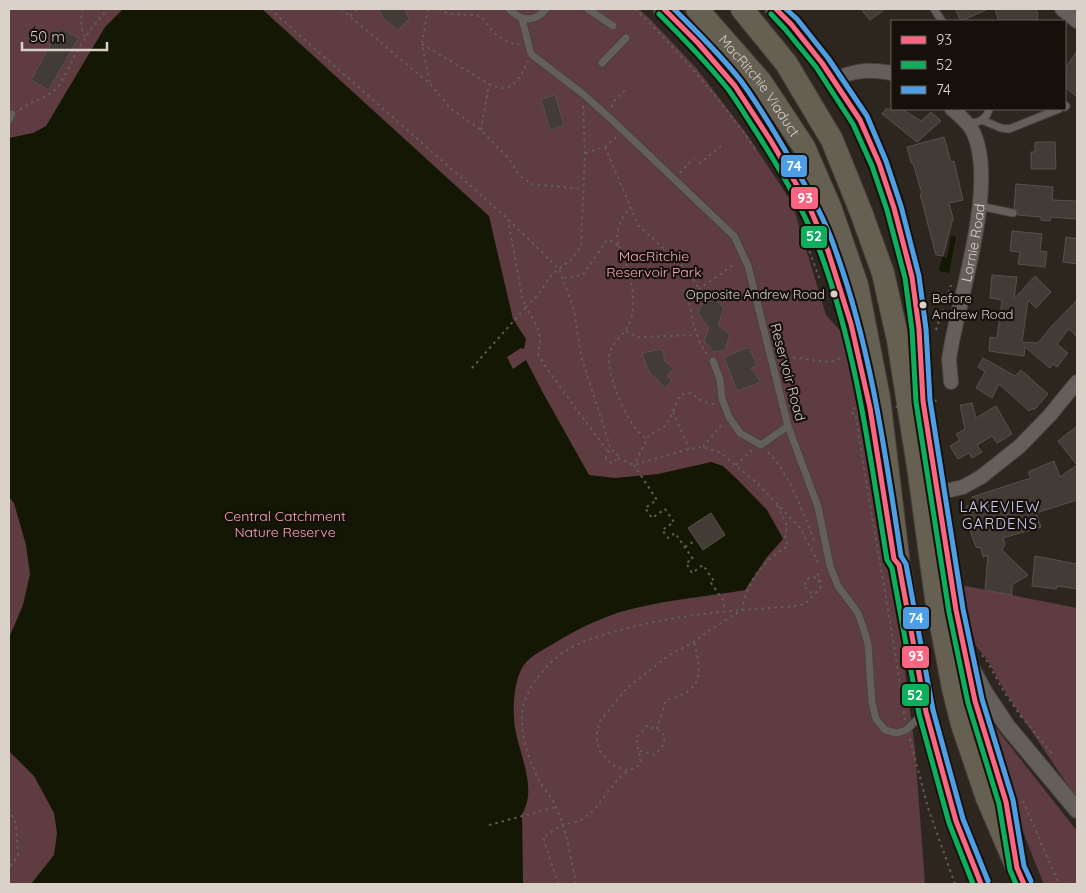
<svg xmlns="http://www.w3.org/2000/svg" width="1086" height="893" viewBox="0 0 1086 893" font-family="Quicksand,sans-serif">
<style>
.green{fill:#5f3c41}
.water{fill:#131704}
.building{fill:#423b36;stroke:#58504c}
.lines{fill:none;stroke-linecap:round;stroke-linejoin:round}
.service-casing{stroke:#48413c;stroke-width:9}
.minor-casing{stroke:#48413c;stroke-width:16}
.tertiary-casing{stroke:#48413c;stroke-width:18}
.primary-casing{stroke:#48413c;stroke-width:23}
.trunk-casing{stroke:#48413c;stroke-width:24}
.path{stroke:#635d58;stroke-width:2;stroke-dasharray:2.5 4;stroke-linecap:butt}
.service{stroke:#645f5a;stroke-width:7}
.minor{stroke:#645f5a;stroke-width:14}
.tertiary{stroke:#645f5a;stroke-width:16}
.primary{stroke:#645d52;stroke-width:21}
.trunk{stroke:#666052;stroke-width:22}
.path-bridge{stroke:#635d58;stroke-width:2;stroke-dasharray:2.5 4;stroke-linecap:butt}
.bus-1-casing{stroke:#16100b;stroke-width:9}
.bus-2-casing{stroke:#16100b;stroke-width:9}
.bus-3-casing{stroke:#16100b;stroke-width:9}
.bus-1{stroke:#fa6682;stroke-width:5}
.bus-2{stroke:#0daf5c;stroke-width:5}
.bus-3{stroke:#4d9ee5;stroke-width:5}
.bus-dot{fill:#dad1c9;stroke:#16100b;stroke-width:2}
.labels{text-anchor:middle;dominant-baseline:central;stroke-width:4.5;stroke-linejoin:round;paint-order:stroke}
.bus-label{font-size:13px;fill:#dad1c9;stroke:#16100b;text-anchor:end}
.street-label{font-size:14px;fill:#dad1c9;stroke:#16100b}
.park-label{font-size:14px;fill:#fdabb7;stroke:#16100b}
.neighbourhood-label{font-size:15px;letter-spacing:1px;fill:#cecdf8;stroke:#16100b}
.line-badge{stroke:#16100b;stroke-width:2}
.badge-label{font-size:14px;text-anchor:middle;font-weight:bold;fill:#fff}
</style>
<rect width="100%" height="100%" fill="#2d261f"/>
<path class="green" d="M9,9H639L651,20L697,69L746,133L792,203L826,315L844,335L867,428L877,508L900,631L915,750L925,884H9Z
M966,586L1077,608V799L1006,693L987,659L976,646L969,625L963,587Z
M981,705L996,728L1077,831V884H1044C1019,826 1000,766 981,705Z"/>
<path class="water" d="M123,9H262L489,216L513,319L526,339L524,349L521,348L507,357L513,369L526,360L542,391L589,475L615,478L658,474L711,462L723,466L739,481L767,510L781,535L783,539L767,557L745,590C710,596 674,599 640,607C609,613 579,628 553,644C541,651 527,657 521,670C513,686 512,716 516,733C521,758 537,790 522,814L523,884H31L54,855L57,833L54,813L34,776L9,751V638L23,605L30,574L26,545L14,503L9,497V138L33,133L46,126L105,27Z
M951,236L956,237L949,273L939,271L942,257L947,258Z"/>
<path class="building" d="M378,9H405L409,19L398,30L384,19Z
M861,9H885L870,20Z
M955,9H988L961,21Z
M995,9H1036L1038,14L1037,21H999Z
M60,28L78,38L49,90L31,80Z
M1077,51V97L1065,87V69Z
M555,95L564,125L550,130L541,99Z
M886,109H902L921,121L931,112L941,121L917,142L882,114Z
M944,137L951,162L954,161L963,200L949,203L953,218L943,256L936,255L920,194H922L913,163H911L907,147Z
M1035,142H1055L1056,169H1031V152H1035Z
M1016,184L1053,187L1052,200L1077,201V219L1051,217L1050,221L1041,220V217L1018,215V211L1014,208Z
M1012,231L1042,234L1040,251L1047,252L1045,267L1018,264L1020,252L1010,251Z
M1066,237L1077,239V264L1063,262Z
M992,275L1017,277L1014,299L1035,276L1051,292L1036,308L1028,300L1022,342L1038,343L1050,328L1077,300V337L1069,329L1057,344L1068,353L1057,367L1053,364L1050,368L1025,347L1024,356L989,351L990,337L997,338L1002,300L990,298Z
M716,300L724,308L718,325L730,335L725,350L714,352L704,341L709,328L698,313L703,303Z
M749,347L757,366L751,368L761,382L737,391L724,357Z
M662,349L665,361L674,369L667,376L672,380L665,388L649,372L642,353Z
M983,358L1015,376L1021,370L1048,394L1034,410L1033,408L1029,411L999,384L992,398L976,388L985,372L978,367Z
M972,403L976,418L996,406L1012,434L997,443L992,436L977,445L982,452L972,458L969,453L958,459L950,446L960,440L956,434L965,429L960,405Z
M1077,426V500L1036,513L1041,527L1003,538L1005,544L1002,550L1028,575L1012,585V595L985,590L988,555L983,557L981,548L976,547L964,514L967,506L974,503L972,497L1031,478L1028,472L1054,461L1060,477L1077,465L1058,441Z
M711,513L725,535L703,550L688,528Z
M1035,556L1077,564V589L1057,586L1056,589L1032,586Z"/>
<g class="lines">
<defs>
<path id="service" d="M509,9C520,21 535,23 546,9
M588,9L613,26
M934,9L942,21
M522,19L531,54L583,94L611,119L734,236L748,266L788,426L818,507L830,566L838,586L858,613L864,630L868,644L872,703L876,719L885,730L897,733L906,730L923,714
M602,63L626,38
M1065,107L1066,106
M9,120L12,114
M982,120L1001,128L1009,129L1059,109
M967,122C977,125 987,119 989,109
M979,206L1013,213
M713,361L720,379L722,399L729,417L740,433L761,445L788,426"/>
<g id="minor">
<path d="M1062,9L1077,21"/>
<path d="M833,79C858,70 866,69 892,73"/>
<path id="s1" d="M951,382L949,359L952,342C962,289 999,176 971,128C966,121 959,115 952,109"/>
<path d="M937,493L963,487L981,477L1020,446L1050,415L1077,382"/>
</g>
<path id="tertiary" d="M973,671L985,693L1007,726L1077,810"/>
<path id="primary" d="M664,9C689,32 716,60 736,87C755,114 772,142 788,171C795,183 804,194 810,207C840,269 855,339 870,406
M776,9L791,24L822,63L860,120L879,163L894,208L912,277L919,329L923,401L956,610L975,701L1006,802L1013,848"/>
<g id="trunk">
<path id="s2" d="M697,9L761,82L804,147L830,207L857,285L879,398L899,565L926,712L956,821L981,884"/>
<path d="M742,9L786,63L832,140L861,212L883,273L898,340L919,473L936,598L953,688L962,724L987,798L1024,884"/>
</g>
</defs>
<use href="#service" class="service-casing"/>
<use href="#minor" class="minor-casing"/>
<use href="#tertiary" class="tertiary-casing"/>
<use href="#primary" class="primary-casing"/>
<use href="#trunk" class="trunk-casing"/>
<path class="path" d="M82,9L81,26L85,38
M270,9L508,219L559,269L574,309L581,356L611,450C616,451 618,453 618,458L614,462L611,463L606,458L608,452L611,450
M341,9L430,84L451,109L481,130L508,158L520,176L532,184L583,189
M428,9L422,44L430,83
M439,9L449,14L473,15L482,17L493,32L501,38L510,43L519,44
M635,9C680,52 720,99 756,150
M350,16L357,9
M422,44L489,84C512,96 519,79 528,61
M583,106L585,153L581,246L572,259L551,275L538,295L526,307C537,326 543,332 538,354L547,369L608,452
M612,107V103L627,88
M20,110C32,100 46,99 57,88C65,78 70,64 76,53C85,37 96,22 108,9
M481,130L489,84
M605,147L638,225L690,273L699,289
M586,153L605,147L616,137
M699,164L721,146
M680,173L694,158
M805,239L820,280
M619,246C629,265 639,304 629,324C624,336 611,342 609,356C607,375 624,413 635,428C638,432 642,435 646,439
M564,278L583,275L607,240H610L619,246C614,230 621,220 630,207
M936,330L951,285
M626,331L638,337L697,335
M707,354C695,339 693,320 689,302L695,292L736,263
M780,356L830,362L843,357
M472,368L526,307L522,297L508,220
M714,404L704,402L690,393L680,395L667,425L649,435L634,465L657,500L645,508L652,518L665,509L674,522L662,530L668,538L675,533L693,559L686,563L692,573L703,565L714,581L711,583L723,600L725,611
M673,412L689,449
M856,416C871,518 891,618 905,720
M703,447L722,424
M768,452C791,476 802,511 815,542
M618,458L634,465L689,449L703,447L721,453L756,482L800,528L820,566
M736,465L752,450
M685,547L696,540
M805 585a8 8 0 1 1 16 0a8 8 0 1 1-16 0Z
M982,655L987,661L1004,692L1021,716L1018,718
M1021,716L1053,755
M657,729L666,700C702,691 703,676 694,642
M910,739L928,808L955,884
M640,751L655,755L665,743L662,731L647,726L636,738L641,762L638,766L628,771L612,765L600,751L597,741V731L600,721L627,688L668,656L694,642L707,632L742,610C747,581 763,560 788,546L785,539L787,526L776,503
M1023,801L1059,884
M9,809L16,824L18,856L9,868
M489,825L556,807
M558,884L543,837L562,825L580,821L594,810L618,779L628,771
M576,884C571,859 567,831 556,807C552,798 545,790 540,782C531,765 523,743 522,724C520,709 527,693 535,681C545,667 558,654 574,646C588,639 603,635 617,631C676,614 736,610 797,606L805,604L820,588L818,574L822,570"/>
<use href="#service" class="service"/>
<use href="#minor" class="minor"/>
<use href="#tertiary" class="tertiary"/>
<use href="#primary" class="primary"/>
<use href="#trunk" class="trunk"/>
<path class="path-bridge" d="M862,407L852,409L853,414L939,400"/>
<defs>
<path id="bus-1" d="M664,9L698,43L735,86L771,141L809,206L828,251L851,324L870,408L894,559L899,565L926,712L956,821L981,884
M776,9L791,24L822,63L860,120L879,163L894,208L912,277L919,329L923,401L956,610L975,701L1006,802L1017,868L1024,884"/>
<path id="bus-2" d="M659,14C683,38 707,63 728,89C737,101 745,115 753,127C779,167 804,209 821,254C857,352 870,457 887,560L892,568L919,714L949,823L973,884
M771,14L785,29L816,67L853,124L872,166L887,210L905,278L912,330L916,402L949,612L968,703L999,804L1010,870L1016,884"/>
<path id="bus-3" d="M674,9C697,32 721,55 741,81C760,107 777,136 793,164C809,192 825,219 835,249C871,348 885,452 901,556L906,564L933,710L963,819L988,881
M786,9L797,19L828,58L867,116L886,161L901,206L919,276L926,329L930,400L963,609L982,699L1013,800L1024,866L1031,881"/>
</defs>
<use href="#bus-1" class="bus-1-casing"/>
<use href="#bus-2" class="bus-2-casing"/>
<use href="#bus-3" class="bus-3-casing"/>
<use href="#bus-1" class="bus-1"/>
<use href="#bus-2" class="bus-2"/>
<use href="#bus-3" class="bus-3"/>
</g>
<g class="bus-dot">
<circle cx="834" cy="294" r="4.5"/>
<circle cx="923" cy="305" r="4.5"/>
</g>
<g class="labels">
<g class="bus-label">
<text x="825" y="294">Opposite Andrew Road</text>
<text x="932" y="298" text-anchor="start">Before<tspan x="932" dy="16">Andrew Road</tspan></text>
</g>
<g class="street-label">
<text stroke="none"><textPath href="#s2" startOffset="99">MacRitchie Viaduct</textPath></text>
<text stroke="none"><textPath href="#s1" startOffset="142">Lornie Road</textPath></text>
<text transform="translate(788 372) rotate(75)">Reservoir Road</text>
</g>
<g class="park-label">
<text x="654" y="256">MacRitchie<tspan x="654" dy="16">Reservoir Park</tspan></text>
<text x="285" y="516">Central Catchment<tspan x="285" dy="16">Nature Reserve</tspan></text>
</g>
<g class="neighbourhood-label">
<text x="1000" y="506">LAKEVIEW<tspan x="1000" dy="17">GARDENS</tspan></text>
</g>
</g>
<g class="line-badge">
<rect x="780" y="154" width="28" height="24" rx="5" fill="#4d9ee5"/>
<rect x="790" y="186" width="29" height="24" rx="5" fill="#fa6682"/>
<rect x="800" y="225" width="28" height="24" rx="5" fill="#0daf5c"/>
<rect x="902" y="606" width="28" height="24" rx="5" fill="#4d9ee5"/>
<rect x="901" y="645" width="29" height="24" rx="5" fill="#fa6682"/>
<rect x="901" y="683" width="29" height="24" rx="5" fill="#0daf5c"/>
</g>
<g class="badge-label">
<text x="794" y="171">74</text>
<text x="805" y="203">93</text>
<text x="814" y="241">52</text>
<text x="916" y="623">74</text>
<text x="916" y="661">93</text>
<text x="915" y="700">52</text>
</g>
<rect width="1086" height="893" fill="none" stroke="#dad1c9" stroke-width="20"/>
<rect x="891" y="20" width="175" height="90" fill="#16100b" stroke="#645d57"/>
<rect x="901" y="36" width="25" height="8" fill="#fa6682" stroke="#645d57"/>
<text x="936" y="45" font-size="15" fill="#dad1c9">93</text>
<rect x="901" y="61" width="25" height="8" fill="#0daf5c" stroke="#645d57"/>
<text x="936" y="70" font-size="15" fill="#dad1c9">52</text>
<rect x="901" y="86" width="25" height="8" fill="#4d9ee5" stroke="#645d57"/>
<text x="936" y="95" font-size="15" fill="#dad1c9">74</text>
<path d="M22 42v8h85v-8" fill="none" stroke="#dad1c9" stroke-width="2.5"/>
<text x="30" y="42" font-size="15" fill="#dad1c9" stroke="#16100b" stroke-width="4" paint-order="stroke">50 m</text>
</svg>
